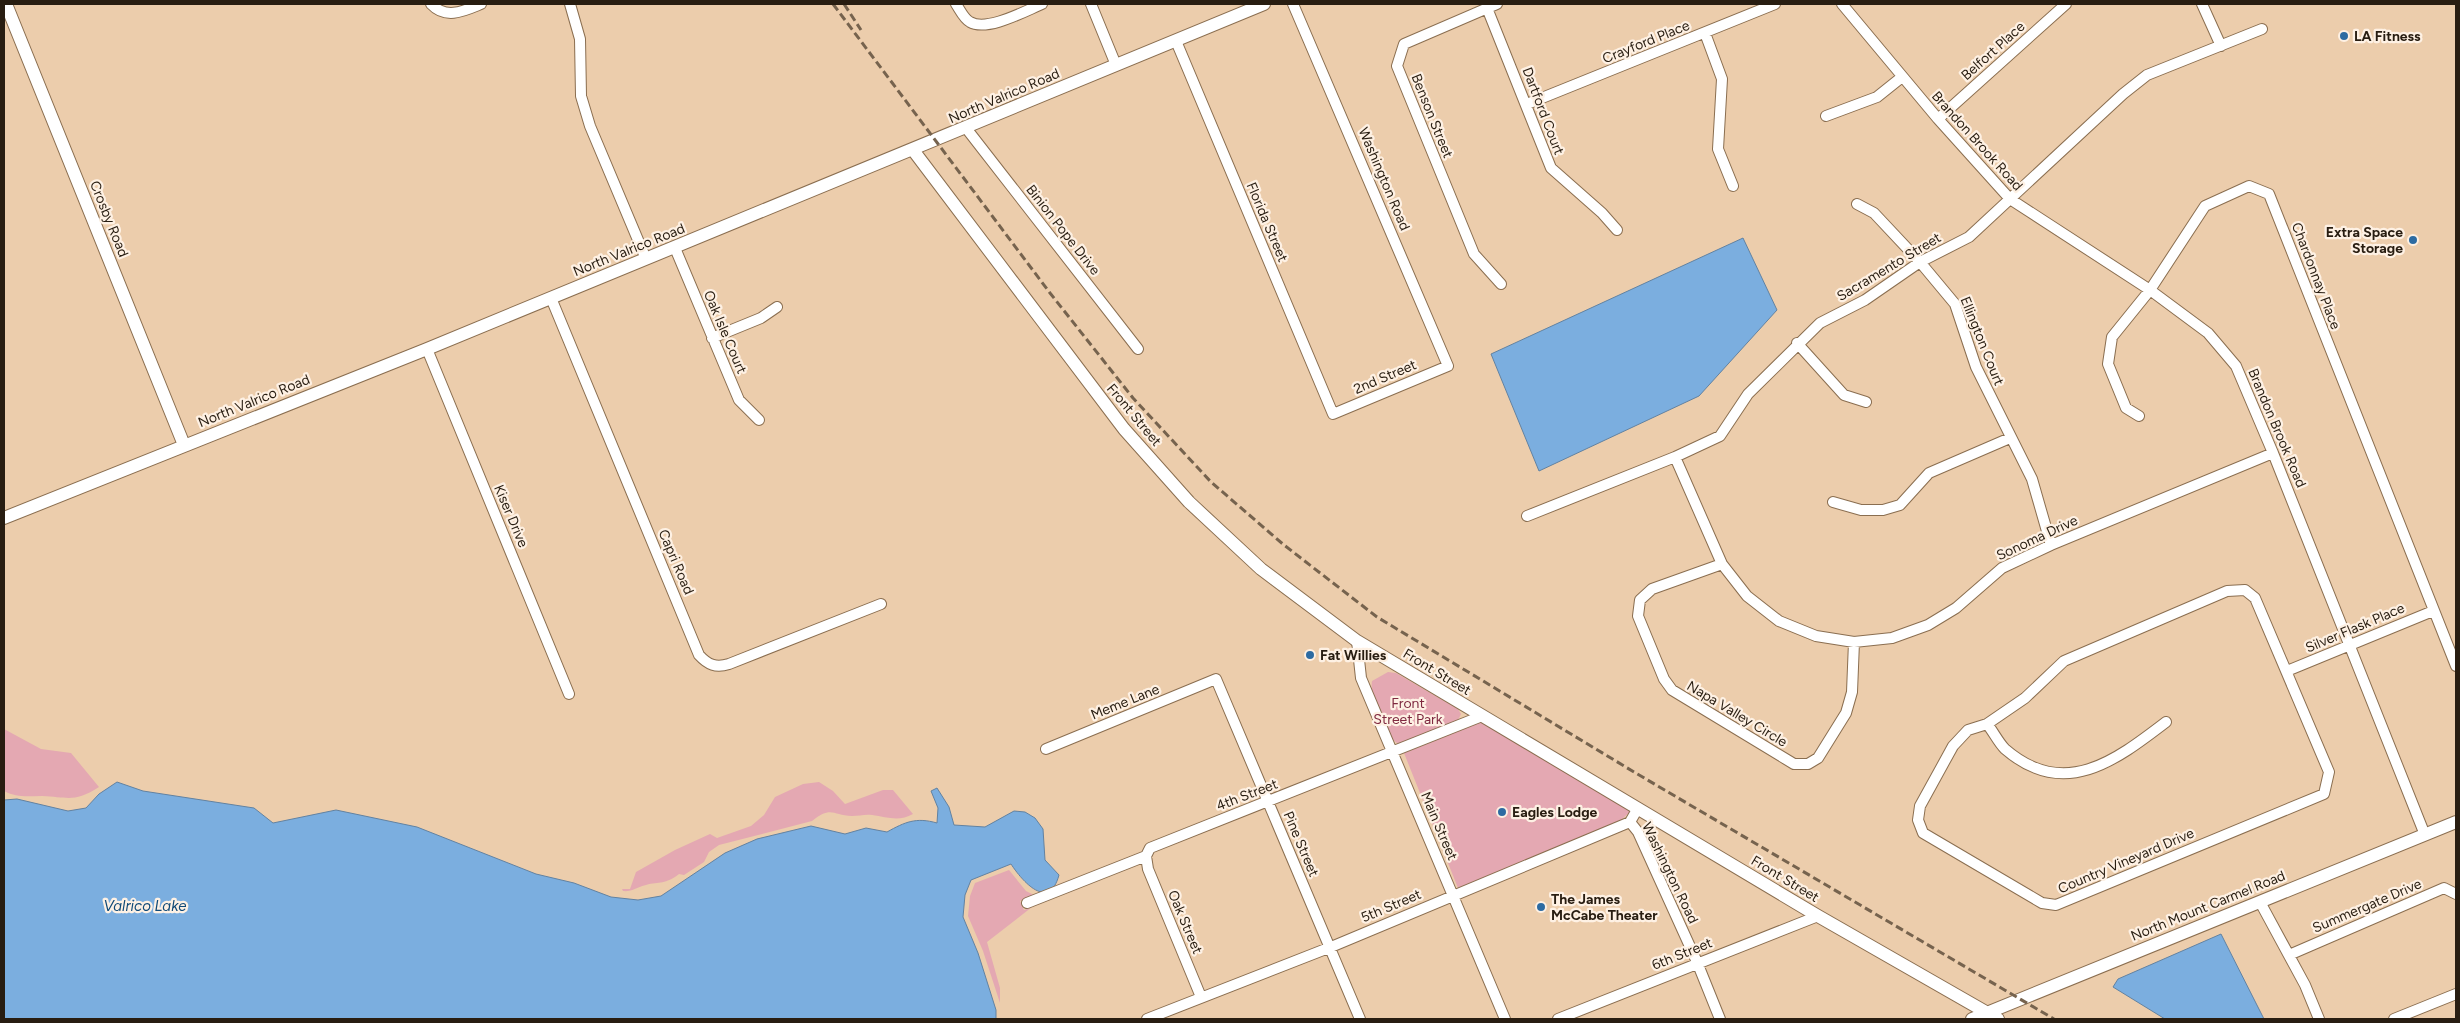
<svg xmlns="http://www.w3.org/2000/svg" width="2460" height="1023" viewBox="0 0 2460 1023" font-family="Figtree,sans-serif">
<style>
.green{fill:#e4a8b2}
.water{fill:#7baedf;stroke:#6282a1}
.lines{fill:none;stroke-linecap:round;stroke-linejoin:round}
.minor-casing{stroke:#8a6e50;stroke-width:12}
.tertiary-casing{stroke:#8a6e50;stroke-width:14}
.minor{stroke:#fff;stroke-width:10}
.tertiary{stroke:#fff;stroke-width:12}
.rail{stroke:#76634e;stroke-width:3;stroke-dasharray:8 4;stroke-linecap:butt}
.poi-dot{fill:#2d6ba2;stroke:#fef1e4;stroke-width:2}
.labels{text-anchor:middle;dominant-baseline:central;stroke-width:4.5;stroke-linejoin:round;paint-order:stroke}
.poi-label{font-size:14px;font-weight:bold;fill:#281d11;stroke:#fef1e4;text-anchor:start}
.street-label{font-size:14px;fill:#281d11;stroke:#fef1e4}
.park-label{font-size:14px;fill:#7f2940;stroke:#fef1e4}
.water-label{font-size:15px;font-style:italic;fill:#0f4977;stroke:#fef1e4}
</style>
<rect width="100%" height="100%" fill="#eccdac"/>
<path class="green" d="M1388,672L1396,673L1458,709L1461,714L1458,720L1403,743H1397C1385,734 1369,695 1372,681Z
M1481,722L1631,811L1621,820L1458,888L1404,753Z
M4,729L41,749L71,753L99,787C74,803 68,797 42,796C28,796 17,798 4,791Z
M819,782L833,791L845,804L883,790H893L913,814C899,822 887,817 872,815C865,814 859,816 852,816C833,816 832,805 812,821L719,845L709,852L704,862L684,875L679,874C665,885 660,881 646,885C637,887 632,892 623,891L622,889H630L636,872L675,850L710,834L717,838L751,826L764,815L775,797L803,784Z
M1009,870L1026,891L1034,895L1020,901L1024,910L1032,907L987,942L1000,988V1003L983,951L968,916L970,896L975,883Z"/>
<path class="water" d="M1743,238L1777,310L1699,396L1539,471L1491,354Z
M117,782L143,791L254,808L273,823L336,810L417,827L536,874L574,883L611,897L638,900L661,896L725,853L757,839L811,826L845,834L866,828L887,832C905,822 916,817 937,823L938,808L931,791L937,788L949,807L954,825L985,827L1014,811L1025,812L1035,818L1043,829L1045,860L1059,875C1049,912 1022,881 1011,864L971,880L965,895L963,917L978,953L996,1010V1019H4V800L17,799L68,811L86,808L99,794Z
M2221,934L2264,1019H2165L2113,987L2118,979Z"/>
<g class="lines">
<defs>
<path id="minor" d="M431,4C446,20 464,11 481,4
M570,4L580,39L581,96L590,126L646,259
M956,4C960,10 964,19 970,22C987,32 1025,11 1042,4
M1091,4L1116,65
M1497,4L1404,44L1397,66L1474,254L1501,284
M1842,4L1938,119L2010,199L2150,290L2208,333L2236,366L2273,453L2425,835
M2202,4L2221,46
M1487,8L1551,168L1602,213L1617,230
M1705,33L1722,79L1718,149L1733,186
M1176,41L1333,414L1448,366L1293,4
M1527,104L1775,4
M1826,116L1877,97L1902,77
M1938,119L2066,4
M966,128L1138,349
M1857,204L1874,213L1920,262L1955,304L1976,367L2032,479L2051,545
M675,248L739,400L759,420
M551,298L699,655C708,665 716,668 729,664L881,604
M712,338L761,318L777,307
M1797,343L1844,395L1866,402
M427,349L569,694
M2139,416L2126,408L2108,364L2112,337L2150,290L2205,206L2249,186L2269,194L2456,666
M1675,457L1722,564L1747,596L1779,621L1816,636L1854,642L1892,638L1928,625L1956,608L2002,568L2051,545L2273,453
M1833,502L1861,510H1883L1900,505L1929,473L2010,438
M1527,516L1675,457L1720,436L1748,394L1820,323L1865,300L1920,262L1969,237L2123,94L2147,75L2262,29
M1722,564L1652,589L1640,600L1638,616L1664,679L1672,690L1794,764H1808L1818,758L1846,713L1852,692L1854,642
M2245,590L2255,598L2329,772L2324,794L2056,905L2042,903L1923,833L1918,820L1920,806L1953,746L1968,730L1987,724L2025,698L2064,661L2227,591Z
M1357,641L1361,678L1505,1019
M2287,671L2433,611
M1987,724C1993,731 1998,742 2005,749C2064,800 2115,761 2166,722
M1046,749L1216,679L1360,1019
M1630,822L1638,832L1697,962L1720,1019
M1146,856L1148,869L1201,997
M2260,902L2305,985L2319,1019
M1027,903L1146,856L1150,848L1482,716
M2289,955L2444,888L2456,894
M1147,1019L1331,947L1630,822L1638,808
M1558,1019L1818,916
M2394,1019L2456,994"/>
<path id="tertiary" d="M6,4L184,445
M913,150L1124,429L1189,502L1261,569L1357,641L1818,916L1998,1019
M4,518L427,349L1264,4
M1972,1019L2456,822"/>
</defs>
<use href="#minor" class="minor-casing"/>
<use href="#tertiary" class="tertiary-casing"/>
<use href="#minor" class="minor"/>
<use href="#tertiary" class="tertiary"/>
<path class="rail" d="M833,4L1050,293L1133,398L1211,482L1284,545L1377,617L1634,772L2054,1019
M844,4L861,30"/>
</g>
<g class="poi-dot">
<circle cx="2344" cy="36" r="5"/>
<circle cx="2413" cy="240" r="5"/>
<circle cx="1310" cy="655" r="5"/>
<circle cx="1502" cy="812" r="5"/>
<circle cx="1541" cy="907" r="5"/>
</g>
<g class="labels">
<g class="poi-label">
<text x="2354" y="36">LA Fitness</text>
<text x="2403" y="232" text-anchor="end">Extra Space<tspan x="2403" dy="16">Storage</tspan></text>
<text x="1320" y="655">Fat Willies</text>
<text x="1512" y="812">Eagles Lodge</text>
<text x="1551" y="899">The James<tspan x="1551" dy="16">McCabe Theater</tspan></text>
</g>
<g class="street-label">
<text transform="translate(1646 42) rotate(-22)">Crayford Place</text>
<text transform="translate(1993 51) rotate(-42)">Belfort Place</text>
<text transform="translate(1004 96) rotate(-23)">North Valrico Road</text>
<text transform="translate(1543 111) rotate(69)">Dartford Court</text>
<text transform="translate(1432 116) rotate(68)">Benson Street</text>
<text transform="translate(1977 141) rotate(48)">Brandon Brook Road</text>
<text transform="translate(1384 179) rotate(67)">Washington Road</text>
<text transform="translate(109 219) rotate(68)">Crosby Road</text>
<text transform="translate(1267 222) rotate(67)">Florida Street</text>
<text transform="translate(1063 230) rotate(52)">Binion Pope Drive</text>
<text transform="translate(629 250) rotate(-22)">North Valrico Road</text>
<text transform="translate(1889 267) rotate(-31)">Sacramento Street</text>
<text transform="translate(2316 276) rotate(69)">Chardonnay Place</text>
<text transform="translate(725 332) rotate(67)">Oak Isle Court</text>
<text transform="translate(1982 341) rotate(68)">Ellington Court</text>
<text transform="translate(1385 377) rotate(-23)">2nd Street</text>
<text transform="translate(254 401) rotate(-22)">North Valrico Road</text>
<text transform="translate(1134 415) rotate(50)">Front Street</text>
<text transform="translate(2277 428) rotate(67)">Brandon Brook Road</text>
<text transform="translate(511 516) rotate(67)">Kiser Drive</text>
<text transform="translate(2037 538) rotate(-25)">Sonoma Drive</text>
<text transform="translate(676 562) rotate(67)">Capri Road</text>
<text transform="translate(2355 628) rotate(-23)">Silver Flask Place</text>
<text transform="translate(1437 672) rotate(31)">Front Street</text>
<text transform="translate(1125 702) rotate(-22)">Meme Lane</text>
<text transform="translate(1737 714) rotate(31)">Napa Valley Circle</text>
<text transform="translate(1247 795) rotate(-21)">4th Street</text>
<text transform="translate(1439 826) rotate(67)">Main Street</text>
<text transform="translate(1301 844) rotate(67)">Pine Street</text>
<text transform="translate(2126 861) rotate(-23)">Country Vineyard Drive</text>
<text transform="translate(1670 873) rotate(64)">Washington Road</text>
<text transform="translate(1785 879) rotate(31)">Front Street</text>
<text transform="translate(1391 906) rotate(-23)">5th Street</text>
<text transform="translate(2208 906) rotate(-22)">North Mount Carmel Road</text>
<text transform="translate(2367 906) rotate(-23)">Summergate Drive</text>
<text transform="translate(1185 922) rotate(67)">Oak Street</text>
<text transform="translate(1682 954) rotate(-22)">6th Street</text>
</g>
<g class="park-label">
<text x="1408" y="703">Front<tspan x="1408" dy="16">Street Park</tspan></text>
</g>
<g class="water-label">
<text x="145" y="906">Valrico Lake</text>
</g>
</g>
<rect width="2460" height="1023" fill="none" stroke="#281d11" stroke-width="10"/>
</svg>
